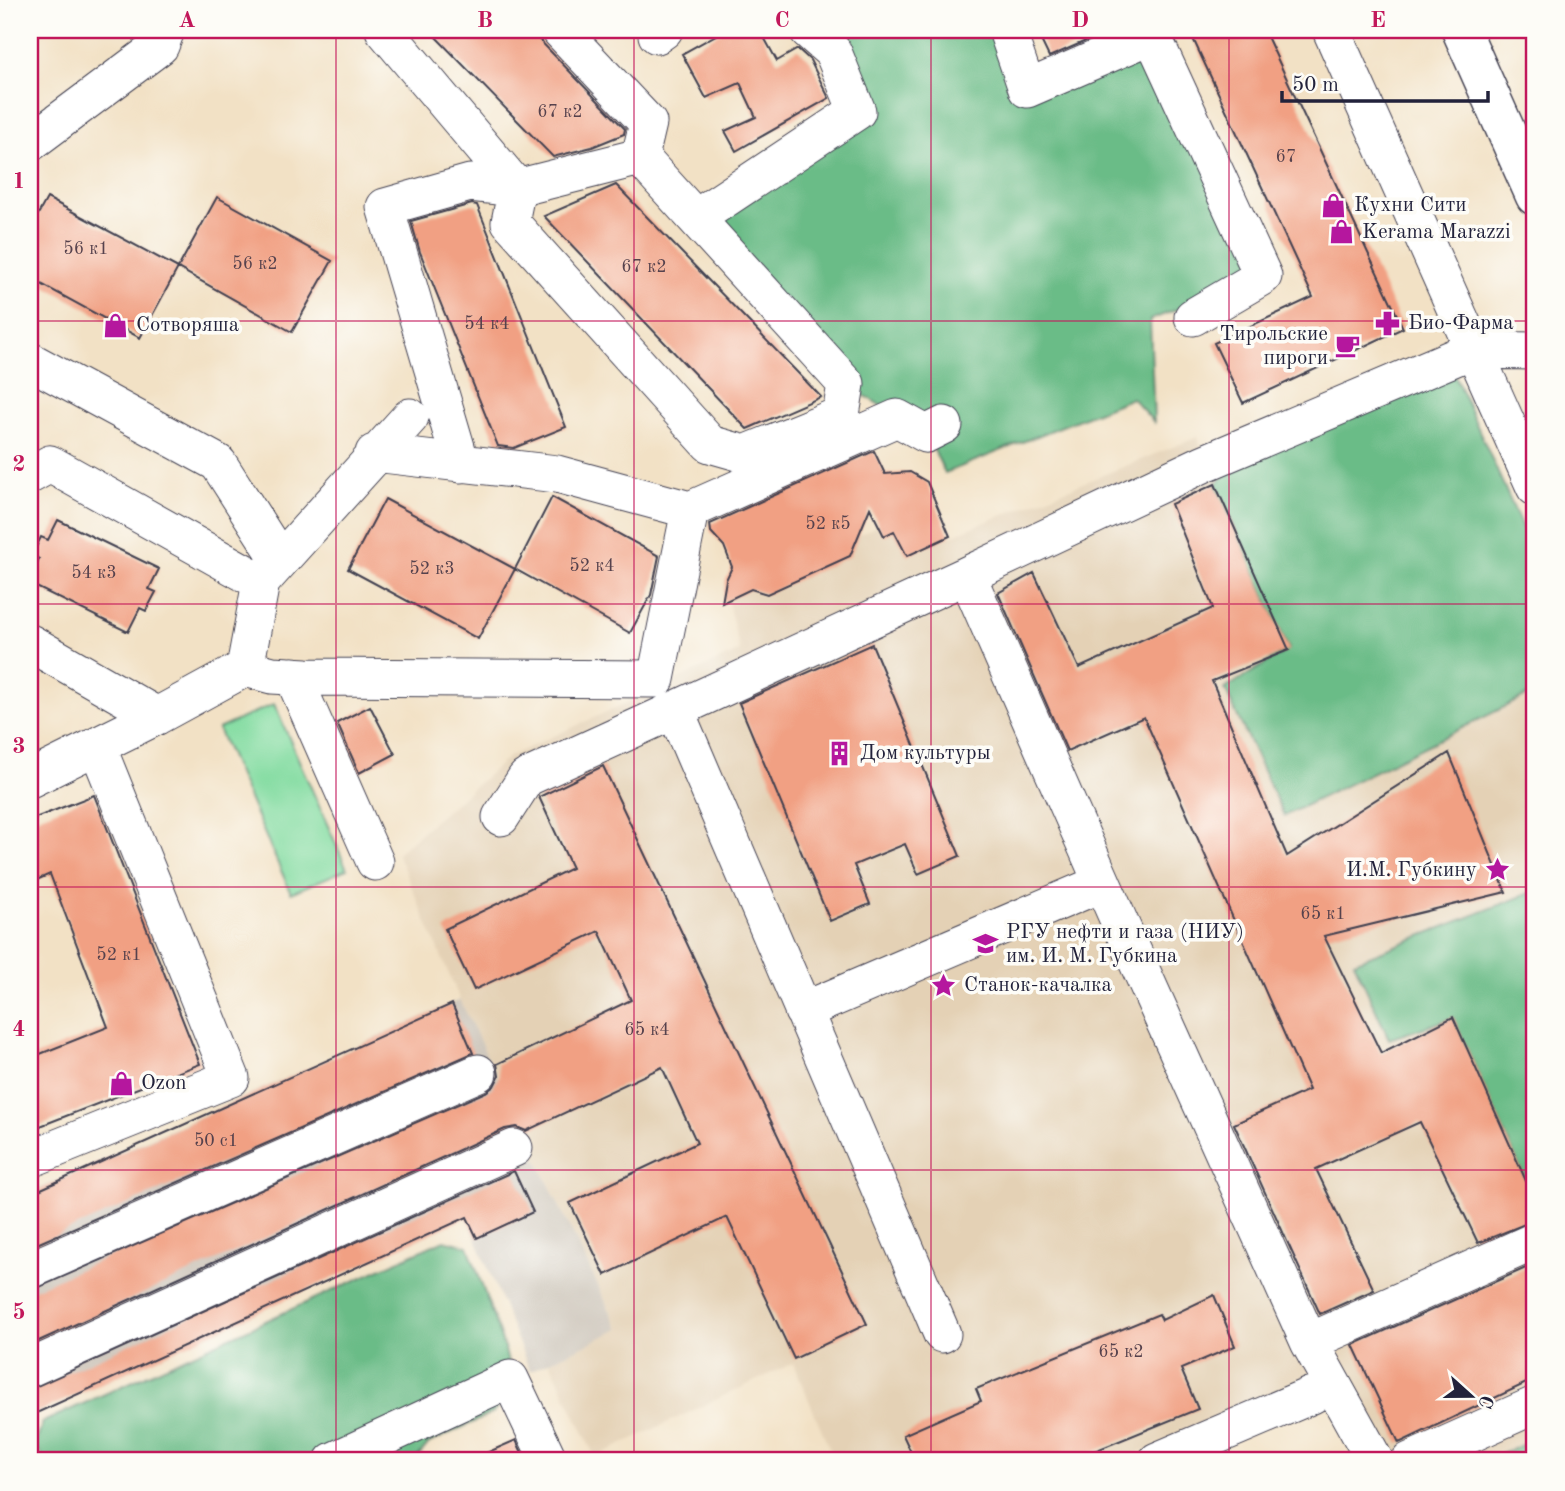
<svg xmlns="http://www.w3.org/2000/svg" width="1565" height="1491" viewBox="0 0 1565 1491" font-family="'Old Standard TT',serif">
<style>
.built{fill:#e4d1b5}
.industrial{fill:#cbc3b8}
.green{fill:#83dca1;stroke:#527f6e;stroke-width:2}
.forest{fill:#6abc87;stroke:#466f61;stroke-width:2}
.building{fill:#f1a083}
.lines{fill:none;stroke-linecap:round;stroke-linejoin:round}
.minor-casing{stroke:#413f50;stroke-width:39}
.major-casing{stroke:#413f50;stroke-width:41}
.minor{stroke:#fff;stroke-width:37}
.major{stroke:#fff;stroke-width:38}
.grid{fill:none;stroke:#c2185b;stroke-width:2;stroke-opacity:0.55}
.labels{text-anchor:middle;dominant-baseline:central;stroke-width:7;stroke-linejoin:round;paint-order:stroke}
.number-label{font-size:18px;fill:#56424d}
.poi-label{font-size:21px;fill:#22223b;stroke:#fdfcf7;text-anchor:start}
.neatline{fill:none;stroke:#c2185b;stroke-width:2.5}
.grid-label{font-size:23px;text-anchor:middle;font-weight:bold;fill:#c2185b}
</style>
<rect width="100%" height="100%" fill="#fdfcf7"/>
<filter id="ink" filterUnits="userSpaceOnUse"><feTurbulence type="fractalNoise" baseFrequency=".0143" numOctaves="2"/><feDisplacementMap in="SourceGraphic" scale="14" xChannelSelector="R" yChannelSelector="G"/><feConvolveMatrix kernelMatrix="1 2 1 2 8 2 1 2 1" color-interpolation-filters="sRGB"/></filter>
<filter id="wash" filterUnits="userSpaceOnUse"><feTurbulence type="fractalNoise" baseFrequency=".00686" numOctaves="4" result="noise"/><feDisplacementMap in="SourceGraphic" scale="28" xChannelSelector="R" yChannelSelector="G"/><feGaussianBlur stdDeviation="1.57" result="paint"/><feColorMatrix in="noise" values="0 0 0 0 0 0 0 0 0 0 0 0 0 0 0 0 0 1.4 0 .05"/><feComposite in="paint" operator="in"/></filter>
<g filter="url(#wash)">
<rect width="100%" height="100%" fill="#f2e1c5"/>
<path class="built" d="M1454,374L1535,556V1439L1487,1461H1358L1313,1378L1118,1461H835L793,1363L595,1457L550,1362L619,1328L460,1000L397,853L510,756L740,651L727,599L928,501L943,539L1198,437L1205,463Z"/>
<path class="industrial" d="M460,1000L619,1329L530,1371L467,1217L30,1416V1193Z"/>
<path class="green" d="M274,704L347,869L291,893L218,729Z"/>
<path class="forest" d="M835,30H1017L1027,88L1152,35L1263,276L1150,320L1154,422L1132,398L945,473L926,434L846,384L696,218L857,111Z
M1454,374L1535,556V692L1284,816L1225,689L1289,649L1215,484L1242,462Z
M1535,891V1201L1453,1018L1389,1039L1354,962Z
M444,1240L468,1246L505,1350L510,1371L507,1395L493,1413L429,1443L414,1461H46L35,1446L43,1422Z
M1535,1439V1461H1487Z"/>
<g id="blocks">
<path class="building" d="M429,30H530L625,129L624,134L592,147L553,157Z
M725,30H760L777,61L798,49L810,60L829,98L736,151L725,131L756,117L740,83L706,98L682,54Z
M1036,30H1111L1049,57Z
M1189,30H1264L1403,328L1243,403L1214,343L1313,297Z
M616,185L745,318L821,397L747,429L544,216Z
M217,197L332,261L292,332L178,268Z
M47,198L178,268L140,338L30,278V229Z
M472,204L477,205L566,427L514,448L498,446L420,252L411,221Z
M874,451L885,474L910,472L927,482L950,536L907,556L894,531L884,536L870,508L850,556L767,594L751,589L722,603L726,580L732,567L724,546L711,532L710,524Z
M1215,484L1289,650L1212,681L1287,856L1449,753L1506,892L1324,936L1381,1053L1453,1017L1535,1201V1220L1478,1243L1420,1122L1316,1169L1374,1290L1320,1314L1234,1124L1309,1090L1144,717L1067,751L998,593L1034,573L1079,668L1213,608L1171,504Z
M552,497L659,556L651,595L630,633L515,569Z
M385,499L515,569L478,639L348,569Z
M58,520L159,569L149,589L156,592L146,611L140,608L128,632L30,584L39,559L32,555L41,537L48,540Z
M872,644L960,856L918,874L905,844L854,865L870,904L830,921L739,703Z
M370,706L395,754L359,773L337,723Z
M603,766L867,1324L794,1359L727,1217L605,1275L570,1203L697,1143L662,1067L526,1131L517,1127L505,1129L30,1345V1291L486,1092L494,1086L499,1076L497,1064L631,1000L599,931L474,990L445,929L572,868L539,797Z
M94,795L200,1064L30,1130V1058L108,1027L50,874L30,883V820Z
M452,1004L473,1053L30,1247V1194Z
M514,1171L533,1212L477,1238L467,1217L30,1416V1389Z
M1535,1264V1379L1399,1443L1353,1345Z
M1214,1295L1235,1346L1181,1369L1198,1409L1070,1461H915L903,1435L981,1401L976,1389L1159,1314L1162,1320Z
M516,1440L526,1461H468Z"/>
</g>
</g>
<g filter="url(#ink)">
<use href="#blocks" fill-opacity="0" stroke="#413f50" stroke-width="2"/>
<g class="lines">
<defs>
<path id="minor" d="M384,30L517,188
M560,30L648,123L640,157
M1007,30L1027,89L1152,35L1263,276L1193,317
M1331,30L1535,487
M657,35L664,30
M30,143L160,46L166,30
M696,218L857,111L833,52L808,30
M1535,351L1472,350L1205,463L967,575L1119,921L1309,1342L1535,1241
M30,361L218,463L280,560
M461,464L385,207L470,183L517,188L640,157L846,384L841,415L745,454L710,444L510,222L517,188
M30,475L50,464L261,582
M690,510L897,418L926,434L944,425
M30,643L157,716
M245,668L261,582L410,417
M293,676L375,862
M30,779L157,716L245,668L272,675L307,677L656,679L690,510L557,474L374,453
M501,817L526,778L675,710
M803,1011L1102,883
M30,1159L231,1078L97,746
M30,1270L478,1073
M942,1334L675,710L967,575
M1309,1342L1375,1461
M30,1368L514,1148
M333,1461L510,1379L549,1461
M1157,1461L1312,1395
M1410,1461L1535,1405"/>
<path id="major" d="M1461,30L1535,196"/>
</defs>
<use href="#minor" class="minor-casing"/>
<use href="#major" class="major-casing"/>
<use href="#minor" class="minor"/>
<use href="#major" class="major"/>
</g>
</g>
<path class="grid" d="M336,30V1461M634,30V1461M931,30V1461M1229,30V1461M30,321H1535M30,604H1535M30,887H1535M30,1170H1535"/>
<defs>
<symbol id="shop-bare" viewBox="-9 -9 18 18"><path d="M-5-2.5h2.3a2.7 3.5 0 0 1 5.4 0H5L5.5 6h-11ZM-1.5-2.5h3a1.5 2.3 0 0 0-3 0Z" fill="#b5179e" stroke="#fdfcf7" stroke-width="2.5" paint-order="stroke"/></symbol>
<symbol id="pharmacy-bare" viewBox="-9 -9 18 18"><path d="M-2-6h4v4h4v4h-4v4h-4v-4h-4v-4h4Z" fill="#b5179e" stroke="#fdfcf7" stroke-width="2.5" paint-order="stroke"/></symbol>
<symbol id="cafe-bare" viewBox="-9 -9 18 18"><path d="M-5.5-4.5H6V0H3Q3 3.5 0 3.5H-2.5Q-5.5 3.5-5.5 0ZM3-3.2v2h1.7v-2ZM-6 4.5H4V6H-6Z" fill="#b5179e" stroke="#fdfcf7" stroke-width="2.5" paint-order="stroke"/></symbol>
<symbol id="building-bare" viewBox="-9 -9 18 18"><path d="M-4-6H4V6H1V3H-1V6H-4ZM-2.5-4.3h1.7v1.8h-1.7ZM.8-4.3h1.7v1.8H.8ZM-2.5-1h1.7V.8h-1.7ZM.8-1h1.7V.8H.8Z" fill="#b5179e" stroke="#fdfcf7" stroke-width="2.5" paint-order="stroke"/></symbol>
<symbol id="sight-bare" viewBox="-9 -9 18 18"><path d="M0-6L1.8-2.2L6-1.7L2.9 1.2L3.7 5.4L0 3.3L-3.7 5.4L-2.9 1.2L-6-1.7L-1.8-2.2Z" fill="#b5179e" stroke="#fdfcf7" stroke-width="2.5" paint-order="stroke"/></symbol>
<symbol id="university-bare" viewBox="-9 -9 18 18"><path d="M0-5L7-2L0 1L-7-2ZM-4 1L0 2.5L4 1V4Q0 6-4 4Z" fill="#b5179e" stroke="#fdfcf7" stroke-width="2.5" paint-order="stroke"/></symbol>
</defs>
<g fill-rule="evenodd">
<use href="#shop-bare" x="1316" y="188" width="35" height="35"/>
<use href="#shop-bare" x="1324" y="214" width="35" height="35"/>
<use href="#pharmacy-bare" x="1370" y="306" width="35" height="35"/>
<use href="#shop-bare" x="98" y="308" width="35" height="35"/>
<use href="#cafe-bare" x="1330" y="328" width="35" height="35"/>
<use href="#building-bare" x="822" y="736" width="35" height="35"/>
<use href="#sight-bare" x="1480" y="852" width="35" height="35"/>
<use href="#university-bare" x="968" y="926" width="35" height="35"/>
<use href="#sight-bare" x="926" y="968" width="35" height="35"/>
<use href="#shop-bare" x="104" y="1066" width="35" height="35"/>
</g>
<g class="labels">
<g class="number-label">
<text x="560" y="112">67 к2</text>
<text x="1286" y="157">67</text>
<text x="86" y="249">56 к1</text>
<text x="255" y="264">56 к2</text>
<text x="644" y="267">67 к2</text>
<text x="487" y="324">54 к4</text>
<text x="828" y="524">52 к5</text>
<text x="592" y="566">52 к4</text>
<text x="432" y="569">52 к3</text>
<text x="94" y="573">54 к3</text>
<text x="1323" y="914">65 к1</text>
<text x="119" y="955">52 к1</text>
<text x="647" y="1030">65 к4</text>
<text x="216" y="1141">50 с1</text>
<text x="1121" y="1352">65 к2</text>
</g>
<g class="poi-label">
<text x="1354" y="205">Кухни Сити</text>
<text x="1362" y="232">Kerama Marazzi</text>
<text x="1408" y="323">Био-Фарма</text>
<text x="136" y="325">Сотворяша</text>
<text x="1328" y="334" text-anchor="end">Тирольские<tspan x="1328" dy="24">пироги</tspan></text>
<text x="860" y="753">Дом культуры</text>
<text x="1477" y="870" text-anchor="end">И.М. Губкину</text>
<text x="1006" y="932">РГУ нефти и газа (НИУ)<tspan x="1006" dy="24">им. И. М. Губкина</tspan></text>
<text x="964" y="985">Cтанок-качалка</text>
<text x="141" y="1083">Ozon</text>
</g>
</g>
<rect width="1565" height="1491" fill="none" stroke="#fdfcf7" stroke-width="77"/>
<g transform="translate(1471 1396) rotate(111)" stroke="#fdfcf7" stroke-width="5" paint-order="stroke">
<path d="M0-5L12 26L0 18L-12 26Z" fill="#22223b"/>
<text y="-10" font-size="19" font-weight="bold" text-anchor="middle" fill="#22223b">С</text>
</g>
<path d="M1282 91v10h206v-10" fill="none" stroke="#22223b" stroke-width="3.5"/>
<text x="1292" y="91" font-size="21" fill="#22223b" stroke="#fdfcf7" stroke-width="5" paint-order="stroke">50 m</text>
<rect x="38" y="38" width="1488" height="1414" class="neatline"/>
<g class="grid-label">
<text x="187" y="27">A</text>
<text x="485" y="27">B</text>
<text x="782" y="27">C</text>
<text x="1080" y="27">D</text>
<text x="1378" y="27">E</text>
<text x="19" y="188">1</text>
<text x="19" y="471">2</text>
<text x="19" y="753">3</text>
<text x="19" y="1036">4</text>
<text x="19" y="1319">5</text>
</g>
</svg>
